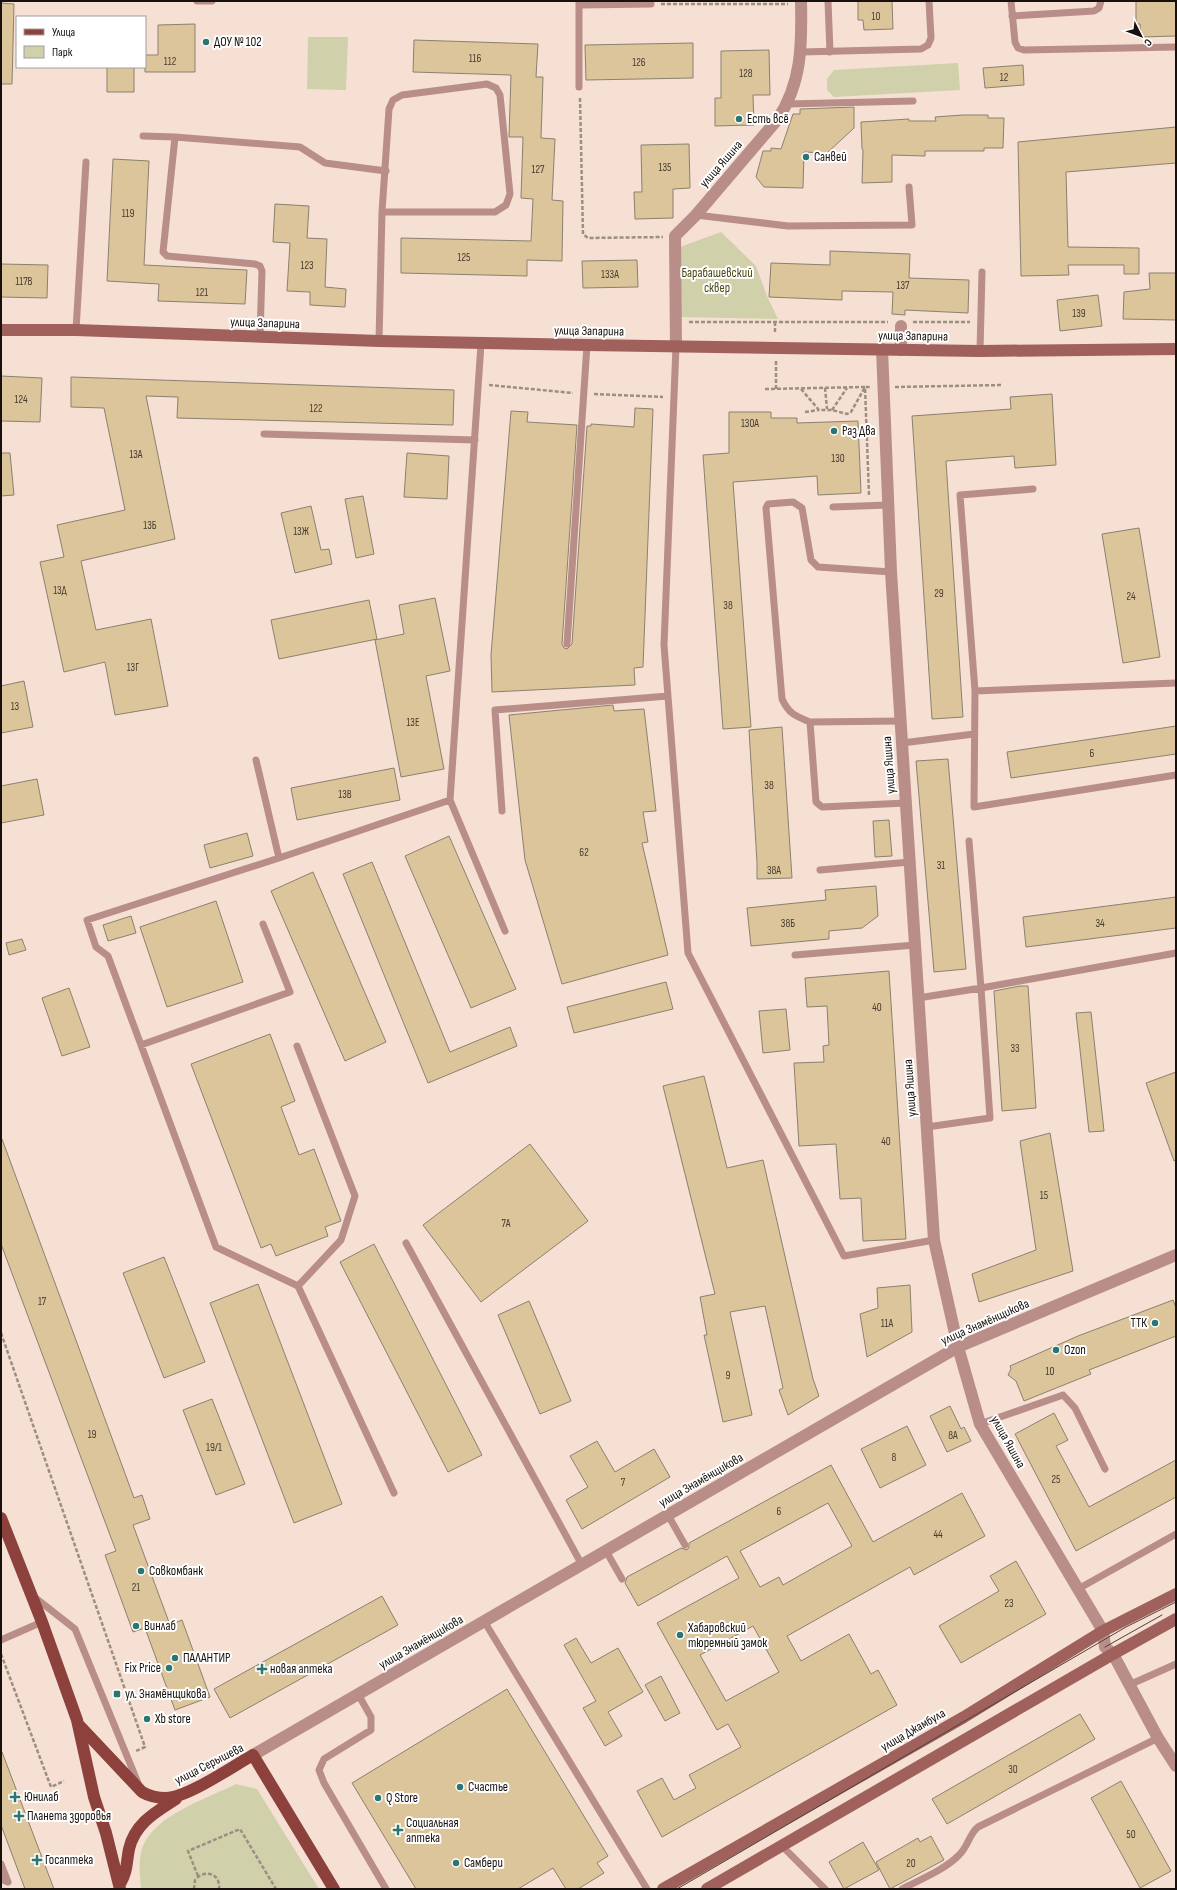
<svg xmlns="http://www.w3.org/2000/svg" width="1177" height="1890" viewBox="0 0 1177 1890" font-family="'Sofia Sans Condensed',sans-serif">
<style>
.green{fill:#d0d1aa}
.building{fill:#dcc49b;stroke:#8b816f;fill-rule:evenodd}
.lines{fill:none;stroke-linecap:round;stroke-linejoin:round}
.path{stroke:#9d8e84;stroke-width:2.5;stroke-dasharray:4 2;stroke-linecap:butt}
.lane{stroke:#b98d88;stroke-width:7}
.street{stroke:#b98d88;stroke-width:12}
.secondary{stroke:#a0615c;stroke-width:12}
.primary{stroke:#8c413d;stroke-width:12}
.tram{stroke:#4c423c;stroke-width:1}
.poi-dot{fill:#2b7573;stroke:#fff;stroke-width:1.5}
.labels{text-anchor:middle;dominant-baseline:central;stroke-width:4;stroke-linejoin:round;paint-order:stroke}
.number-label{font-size:11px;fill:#483d30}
.poi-label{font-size:13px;fill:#17100c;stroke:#fff;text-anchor:start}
.street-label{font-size:13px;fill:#17100c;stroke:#fff}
.park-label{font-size:13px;fill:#4a4914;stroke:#fff}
</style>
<rect width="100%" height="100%" fill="#f5e0d3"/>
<path class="green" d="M308,37H348L346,90L307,89Z
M958,63L960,90L834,97L827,90V79L834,70Z
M721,232L756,266L767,296L778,319L680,317V247Z
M236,1784L257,1789L319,1889H141C140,1876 138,1861 142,1849C152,1816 208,1798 236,1784Z"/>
<path class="building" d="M858,1H892L893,29L864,30L863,20H858Z
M1136,1H1176V36L1141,37L1140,24H1136Z
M1,3L14,4L12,84H1Z
M195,24V72H145V55H158V25Z
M414,40L538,44L536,77H543L541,138L555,139L552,200L563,201L562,261L527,260V276L401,273V238L531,241L533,199L521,198L523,137H509L511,75L413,72Z
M693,43V78L586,80L585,45Z
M769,50L770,95H753L754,125L715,126V98H721V51Z
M1023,65L1024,85L985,88L983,68Z
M107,67H134V92H107Z
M854,107V128L827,153L804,152L803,188L764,187L756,177L763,151H771V148L781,149L793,114H800V109Z
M963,115H988V118H1004L1003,148H984V151H925V156L892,155V182L862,183L863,150L862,149L861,122L909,119V121H936L935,117Z
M1176,127V163L1066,172L1068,247L1139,248V274H1124V265H1068L1069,275L1021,276L1018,142Z
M689,144L690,188L673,189V218L635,219L634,192H642L641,145Z
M113,159L149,161L144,265L247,270L245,304L158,301L159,284L107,281Z
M275,204L309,206L307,238L327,239L325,287L346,289L345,307L310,305V292L287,291L290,243L273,242Z
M830,251L910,254L909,278L969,280L968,313L905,310V315L892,314L893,292L842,291V300L769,297L771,263L830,265Z
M637,260L638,287L583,288L582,261Z
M1,264L48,265L47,298L1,297Z
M1149,273H1176V320L1123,319L1124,292L1150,289Z
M1098,295L1102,326L1060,331L1057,300Z
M1,376L42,378L40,422L1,421Z
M71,377L454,390L453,425L177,418L178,397L146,396L175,539L81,561L96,630L151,619L168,706L115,715L105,662L64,672L40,562L64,557L57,525L125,510L104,408L71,407Z
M1052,394L1056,465L1015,468L1014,456L946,461L963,717L932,719L912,416L1011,409L1010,397Z
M635,408L653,409L643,667L634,668L635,685L492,692L491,655L511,411L528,412L527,422L577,425L562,644L564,648L567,649L572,644L587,426H591V424L634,427Z
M729,412H771V418H797V423L858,421L861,493L818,495L817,476L733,482L751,727L723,729L703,455L729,453Z
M1,453H10L14,495L1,496Z
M407,453L449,456L447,499L404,497Z
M363,496L374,554L356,558L345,499Z
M311,506L321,550L329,549L332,564L295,573L281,513Z
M1139,528L1160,657L1123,663L1102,534Z
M435,598L450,671L426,676L444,769L401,777L375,640L404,634L399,605Z
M369,600L377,639L279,659L271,620Z
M24,681L33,727L1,733V686Z
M613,705L614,711L644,709L656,811L643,812L648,842L642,843L668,955L562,984L525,860L509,715Z
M1176,726V754L1011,778L1007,752Z
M782,727L792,878L757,879V862L749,730Z
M948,759L966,969L934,972L916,761Z
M394,768L400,800L297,820L291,788Z
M37,779L44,815L1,823V786Z
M889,820L892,856L875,857L873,821Z
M247,833L253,856L210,868L204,845Z
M449,836L516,989L471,1008L405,856Z
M372,862L450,1052L510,1027L517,1046L428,1083L343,874Z
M313,872L386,1042L345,1061L271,891Z
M876,886L878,916L862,928L829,931V939L751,946L747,908L826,900L825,890Z
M1176,897V928L1026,947L1023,917Z
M216,901L243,982L167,1007L140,927Z
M131,916L136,933L108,941L103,925Z
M22,939L26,950L9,955L6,943Z
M889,971L906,1239L863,1241L861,1198L840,1199L836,1144L799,1146L794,1063L824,1062L823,1046L829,1045L827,1006L807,1007L805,978Z
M666,982L673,1009L574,1033L567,1007Z
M1020,986H1028L1036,1108L1002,1111L994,991Z
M69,988L90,1047L62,1056L42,998Z
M786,1009L790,1050L763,1053L759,1011Z
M1091,1012L1104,1131L1089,1132L1076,1013Z
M270,1034L295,1101L281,1107L299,1155L314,1149L341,1221L325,1227L328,1236L276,1256L271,1244L261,1248L191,1064Z
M1176,1072V1160L1174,1161L1146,1083Z
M704,1076L727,1168L763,1160L813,1379L819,1396L788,1415L779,1390L783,1388L765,1306L730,1312L752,1415L723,1422L704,1335H707L700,1297L715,1294L663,1086Z
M1050,1133L1073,1271L979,1302L972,1274L1036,1250L1020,1141Z
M1,1139H2L134,1498L142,1495L150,1519L133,1525L170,1625L182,1620L210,1697L175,1710L145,1628L133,1632L105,1555L116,1551L1,1244Z
M530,1144L588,1221L481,1302L423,1225Z
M374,1244L482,1455L448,1472L340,1262Z
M164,1257L205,1362L164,1378L123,1273Z
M258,1284L342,1504L294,1523L210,1303Z
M910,1285L912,1332L867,1357L860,1314L878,1308L877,1288Z
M1173,1300L1176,1308V1336L1089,1370L1091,1374L1024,1401L1016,1381L1008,1375L1011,1369L1010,1366L1078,1336Z
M529,1301L571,1401L540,1414L498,1315Z
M212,1399L245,1484L216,1495L183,1410Z
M950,1406L961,1429L964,1427L971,1441L947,1452L930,1416Z
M1054,1413L1068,1440L1056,1446L1089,1507L1176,1460V1497L1076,1551L1015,1434Z
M907,1426L926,1465L880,1488L861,1449Z
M597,1441L615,1472L654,1449L670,1477L582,1529L566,1500L588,1487L570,1456Z
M831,1465L873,1542L962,1493L985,1536L914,1575L910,1567L787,1636L801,1661L849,1634L871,1674L878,1670L897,1705L662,1837L637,1791L662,1778L674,1800L696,1788L689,1775L741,1747L728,1724L717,1730L657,1623L739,1578L727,1556L638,1606L625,1583L627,1577L681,1548L687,1550L689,1547V1543ZM828,1503L852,1546L783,1585L779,1577L760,1587L740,1551ZM753,1626L779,1672L726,1701L700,1655Z
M1016,1561L1046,1614L961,1663L939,1626L999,1591L990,1576Z
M382,1596L398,1625L230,1718L214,1689Z
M576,1638L591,1663L618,1648L643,1692L608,1712L622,1736L605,1746L583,1708L596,1701L564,1645Z
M661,1676L680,1713L665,1721L645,1685Z
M507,1689L608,1856L597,1863L604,1873L578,1889H566L553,1868L518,1889H416L352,1783Z
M1080,1714L1095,1739L947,1824L932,1799Z
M1,1752H2L54,1889H25L1,1825Z
M1121,1781L1171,1871L1140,1888L1091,1798Z
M931,1836L944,1860L890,1889L876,1862L918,1838L920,1842Z
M863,1842L879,1870L844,1889L829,1862Z"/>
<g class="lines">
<path class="path" d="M661,4H788
M580,98L583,234L588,238L663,237
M689,322H888
M775,322V334
M913,322H970
M776,361V389
M489,385L573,393
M895,387L1003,385
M825,388L827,409
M765,389L865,387L869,495
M801,389L819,410H832L847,414L851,412L865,387H870
M594,394L663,397
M832,410L847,388
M805,412L819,410
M1,1333L145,1747L136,1751
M1,1654L51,1787L64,1781
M198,1876L188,1851L240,1829L276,1889
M194,1889L195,1880C205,1868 221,1874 219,1889"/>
<path class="lane" d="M197,1H212
M579,1V87
M828,1L830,52
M1011,1L1015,42L1018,48L1024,50L1176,47
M579,5L651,4
M1012,16L1094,11L1099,8L1101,1
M801,52L921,49L928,45L931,38L929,1
M788,104L913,101
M143,136L175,137
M696,215L788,226L912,225L909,187
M76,330L86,162
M260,336L262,271L260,266L255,264L167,256L163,252L175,137L300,147L325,163L386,171
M379,341L382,212L389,109L393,100L402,95L487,84L496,88L500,95L510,194L506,205L495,212H382
M676,346L664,645L688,953L844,1256L934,1240
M980,351L982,272
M264,434L475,440
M1033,489L960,495L975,691L974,807L1176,775
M833,507L888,505
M891,572L818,567L811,560L802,508L793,502L768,504L766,508L782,699C789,714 795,716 810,722L816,802L822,807L906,803
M567,644L587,345
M975,691L1176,683
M810,722L901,721
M902,743L974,734
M256,760L279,858
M450,800L505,931
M502,811L495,710L668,696
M820,870L910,862
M263,924L290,992L141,1045L108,956L96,947L87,920L279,858L450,800L481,344
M795,955L915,945
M918,998L981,988L969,841
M141,1045L216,1247L298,1286L394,1493
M297,1046L355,1196L341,1240L298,1286
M927,1127L990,1118L981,988L1176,953
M406,1243L582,1565
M980,1424L1063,1395L1075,1408L1105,1469
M668,1515L685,1545
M606,1551L622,1579
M1078,1589L1176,1534
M33,1596L75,1629L138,1783
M484,1621L647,1889
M1,1640L42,1622
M1129,1685L1176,1664
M358,1694L371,1717V1730L324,1759L319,1770L324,1783L386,1889
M782,1846L825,1889
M1,1864L8,1882L1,1879
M902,1889C919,1880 946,1869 959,1855C968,1847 969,1834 978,1827L1158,1738"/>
<path class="street" d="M901,326V350
M676,346L675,236L696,215L777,120C802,84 802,44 801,1
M882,349L891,572L934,1240L958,1347L980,1424L1103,1631L1105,1647L1113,1654L1158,1738L1176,1766
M253,1755L958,1347L1176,1255"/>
<path class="secondary" d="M1,330H76L379,341L587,345L980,351L1176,349
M663,1889L964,1717L1103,1631L1176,1594
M707,1889L1113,1654L1176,1619"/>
<path class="primary" d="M1,1518L42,1622L77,1720L94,1797L106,1833L120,1889
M78,1724L142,1792C149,1796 157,1798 166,1798C187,1798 233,1766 253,1755L334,1889
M120,1884C128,1870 126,1864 129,1849C135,1823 156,1812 176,1799"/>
<path class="tram" d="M1105,1647L1162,1615
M677,1889L1126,1627L1176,1602"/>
</g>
<g class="poi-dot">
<circle cx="206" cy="42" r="4"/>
<circle cx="739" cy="119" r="4"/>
<circle cx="806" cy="157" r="4"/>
<circle cx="834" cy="431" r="4"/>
<circle cx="1155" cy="1323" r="4"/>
<circle cx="1056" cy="1350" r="4"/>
<circle cx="141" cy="1571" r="4"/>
<circle cx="136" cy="1626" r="4"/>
<circle cx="680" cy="1635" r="4"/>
<circle cx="175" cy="1658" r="4"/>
<circle cx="169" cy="1668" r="4"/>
<path d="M260 1663h4v4h4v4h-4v4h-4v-4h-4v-4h4z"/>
<rect x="113" y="1690" width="8" height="8" rx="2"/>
<circle cx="147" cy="1719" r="4"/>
<circle cx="460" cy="1787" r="4"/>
<path d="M13 1791h4v4h4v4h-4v4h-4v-4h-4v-4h4z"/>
<circle cx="378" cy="1798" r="4"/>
<path d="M17 1810h4v4h4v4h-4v4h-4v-4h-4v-4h4z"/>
<path d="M396 1824h4v4h4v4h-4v4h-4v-4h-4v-4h4z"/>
<path d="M35 1854h4v4h4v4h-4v4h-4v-4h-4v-4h4z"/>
<circle cx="456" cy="1863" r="4"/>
</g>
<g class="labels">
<g class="number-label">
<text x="876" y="16">10</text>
<text x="475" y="58">116</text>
<text x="170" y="61">112</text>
<text x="639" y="62">126</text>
<text x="746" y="73">128</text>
<text x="1004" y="77">12</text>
<text x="665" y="167">135</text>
<text x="538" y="169">127</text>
<text x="128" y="213">119</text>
<text x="464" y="257">125</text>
<text x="307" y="265">123</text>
<text x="610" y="274">133А</text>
<text x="24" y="281">117В</text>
<text x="903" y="285">137</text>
<text x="202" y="292">121</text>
<text x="1079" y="313">139</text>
<text x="21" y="399">124</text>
<text x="316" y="408">122</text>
<text x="750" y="423">130А</text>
<text x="136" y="454">13А</text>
<text x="838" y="458">130</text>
<text x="150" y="525">13Б</text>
<text x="301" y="531">13Ж</text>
<text x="60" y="590">13Д</text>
<text x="939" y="593">29</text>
<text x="1131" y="596">24</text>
<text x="728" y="605">38</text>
<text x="133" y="667">13Г</text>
<text x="15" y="706">13</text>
<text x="413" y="722">13Е</text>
<text x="1092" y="753">6</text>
<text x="769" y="785">38</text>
<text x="345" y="794">13В</text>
<text x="584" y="852">62</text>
<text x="941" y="865">31</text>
<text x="774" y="870">38А</text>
<text x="788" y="923">38Б</text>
<text x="1100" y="923">34</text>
<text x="877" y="1007">40</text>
<text x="1015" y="1048">33</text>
<text x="886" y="1141">40</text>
<text x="1044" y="1195">15</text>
<text x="506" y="1223">7А</text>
<text x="42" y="1301">17</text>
<text x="887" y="1323">11А</text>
<text x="1050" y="1371">10</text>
<text x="728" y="1375">9</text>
<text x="92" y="1434">19</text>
<text x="953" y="1435">8А</text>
<text x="214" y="1447">19/1</text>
<text x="894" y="1457">8</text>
<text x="1056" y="1479">25</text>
<text x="623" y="1482">7</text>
<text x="779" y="1511">6</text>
<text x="938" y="1534">44</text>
<text x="136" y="1587">21</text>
<text x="1009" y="1603">23</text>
<text x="1013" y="1769">30</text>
<text x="1131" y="1834">50</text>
<text x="911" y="1863">20</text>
</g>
<g class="poi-label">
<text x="214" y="42">ДОУ № 102</text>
<text x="747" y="119">Есть всё</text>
<text x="814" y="157">Санвей</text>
<text x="842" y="431">Раз Два</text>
<text x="1147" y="1323" text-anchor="end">ТТК</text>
<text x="1064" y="1350">Ozon</text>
<text x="149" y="1571">Совкомбанк</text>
<text x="144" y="1626">Винлаб</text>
<text x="688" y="1628">Хабаровский<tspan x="688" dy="15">тюремный замок</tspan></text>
<text x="183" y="1658">ПАЛАНТИР</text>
<text x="161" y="1668" text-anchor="end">Fix Price</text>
<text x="270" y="1669">новая аптека</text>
<text x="125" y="1694">ул. Знамёнщикова</text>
<text x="155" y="1719">Xb store</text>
<text x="468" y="1787">Счастье</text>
<text x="24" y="1797">Юнилаб</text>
<text x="386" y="1798">Q Store</text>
<text x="27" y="1816">Планета здоровья</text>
<text x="406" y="1823">Социальная<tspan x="406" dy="15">аптека</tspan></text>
<text x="45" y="1860">Госаптека</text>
<text x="464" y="1863">Самбери</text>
</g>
<g class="street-label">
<text transform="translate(721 164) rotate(-49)">улица Яшина</text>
<text transform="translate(265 323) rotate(2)">улица Запарина</text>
<text transform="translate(589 331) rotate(1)">улица Запарина</text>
<text transform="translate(913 336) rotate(1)">улица Запарина</text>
<text transform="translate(889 765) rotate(-94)">улица Яшина</text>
<text transform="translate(910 1088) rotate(-94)">улица Яшина</text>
<text transform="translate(985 1322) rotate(-24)">улица Знамёнщикова</text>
<text transform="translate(1008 1442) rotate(61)">улица Яшина</text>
<text transform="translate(701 1480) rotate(-30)">улица Знамёнщикова</text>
<text transform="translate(421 1642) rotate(-30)">улица Знамёнщикова</text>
<text transform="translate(913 1730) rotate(-30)">улица Джамбула</text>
<text transform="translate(209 1764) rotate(-27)">улица Серышева</text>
</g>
<g class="park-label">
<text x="717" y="273">Барабашевский<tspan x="717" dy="15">сквер</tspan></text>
</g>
</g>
<rect width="1177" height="1890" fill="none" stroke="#17100c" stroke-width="4"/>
<rect x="16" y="16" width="130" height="52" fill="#ffffff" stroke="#a29f9e"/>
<rect x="24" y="29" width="20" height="6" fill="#8c413d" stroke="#a29f9e"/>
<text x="52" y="36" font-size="12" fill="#17100c">Улица</text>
<rect x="24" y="46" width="20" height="12" fill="#d0d1aa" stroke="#a29f9e"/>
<text x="52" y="56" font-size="12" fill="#17100c">Парк</text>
<g transform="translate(1141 36) rotate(132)" stroke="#ffffff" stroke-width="3" paint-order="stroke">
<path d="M0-3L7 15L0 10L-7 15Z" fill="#17100c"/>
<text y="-6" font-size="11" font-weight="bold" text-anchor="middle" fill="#17100c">С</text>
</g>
</svg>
